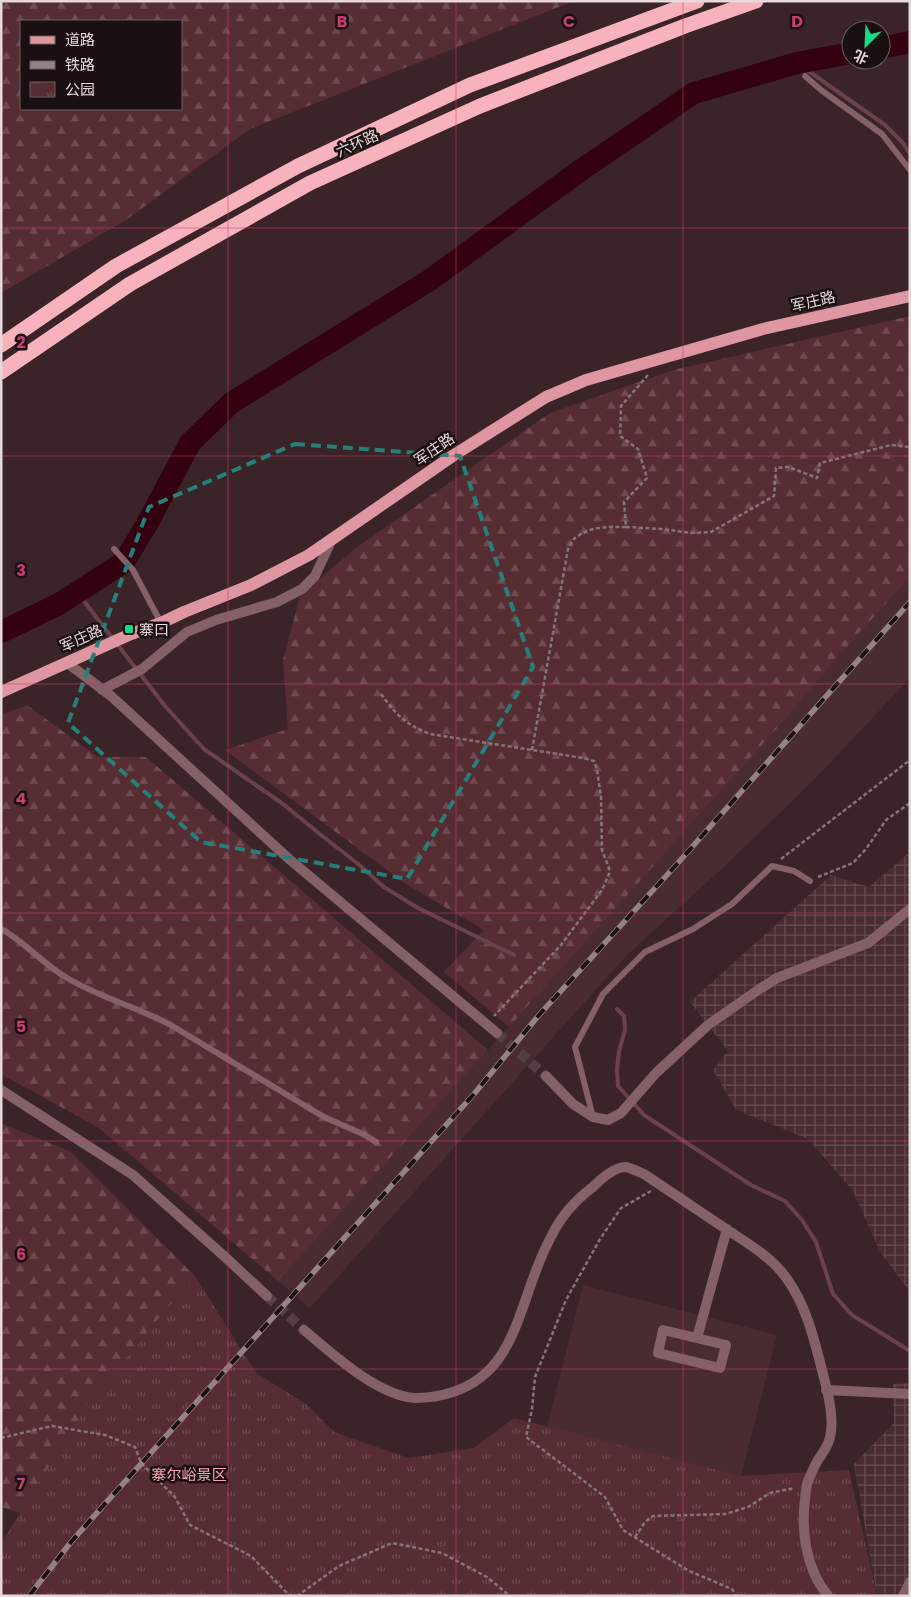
<svg xmlns="http://www.w3.org/2000/svg" width="911" height="1597" viewBox="0 0 911 1597" font-family="Poppins,'Noto Sans SC',sans-serif">
<style>
.built{fill:#492c30}
.industrial{fill:url(#industrial-grid)}
.forest{fill:url(#forest-firs);fill-rule:evenodd}
.park{fill:url(#park-tufts)}
.lines{fill:none;stroke-linecap:round;stroke-linejoin:round}
.stream{stroke:#6a424c;stroke-width:4}
.river{stroke:#340110;stroke-width:22}
.street-tunnel{stroke:#543f42;stroke-width:10;stroke-dasharray:10 5;stroke-linecap:butt}
.path{stroke:#877476;stroke-width:2.5;stroke-dasharray:4 2.5;stroke-linecap:butt}
.lane{stroke:#846166;stroke-width:6}
.street{stroke:#846166;stroke-width:10}
.primary{stroke:#de97a1;stroke-width:12}
.highway{stroke:#f7b2bb;stroke-width:15}
.rail-casing{stroke:#958284;stroke-width:5.5}
.rail{stroke:#1a1011;stroke-width:4;stroke-dasharray:11;stroke-linecap:butt}
.marked{fill:none;stroke:#258079;stroke-width:4;stroke-dasharray:10 6;stroke-linejoin:round}
.grid{fill:none;stroke:#c93e74;stroke-width:1;stroke-opacity:0.55}
.poi-dot{fill:#14d989;stroke:#1a1011;stroke-width:2}
.labels{text-anchor:middle;dominant-baseline:central;stroke-width:5;stroke-linejoin:round;paint-order:stroke}
.street-label{font-size:15px;fill:#e7d8d9;stroke:#1a1011}
.poi-label{font-size:15px;fill:#e7d8d9;stroke:#1a1011;text-anchor:start}
.park-label{font-size:15px;fill:#fca4b1;stroke:#1a1011}
.grid-label{font-size:16px;text-anchor:middle;font-weight:bold;fill:#c93e74;stroke:#1a1011;stroke-width:5;stroke-linejoin:round;paint-order:stroke}
</style>
<defs>
<pattern id="industrial-grid" width="8" height="8" patternUnits="userSpaceOnUse" patternTransform="scale(1.25)"><rect width="8" height="8" fill="#492c30"/><path d="M0 4h8M4 0v8" fill="none" stroke="#634a4d"/></pattern>
<pattern id="forest-firs" width="22" height="20" patternUnits="userSpaceOnUse" patternTransform="scale(1.25)"><rect width="22" height="20" fill="#572d34"/><path d="M5 1l3.5 6h-7zM16 11l3.5 6h-7z" fill="#6f4b51"/></pattern>
<pattern id="park-tufts" width="24" height="20" patternUnits="userSpaceOnUse" patternTransform="scale(1.25)"><rect width="24" height="20" fill="#572d34"/><path d="M3 7l-1-3M5 7V3M7 7l1-3M15 17l-1-3M17 17v-4M19 17l1-3" fill="none" stroke="#6f4b51"/></pattern>
</defs>
<rect width="100%" height="100%" fill="#3a2427"/>
<path class="built" d="M910,577V678L816,778L728,863L626,956L310,1308L278,1281L509,1027L788,716L844,650Z
M583,1285L777,1335L741,1476L547,1427Z"/>
<path class="industrial" d="M910,852V1292L880,1252L853,1191L808,1139L736,1110L713,1070L728,1051L690,1002L831,875L869,887Z
M910,1383V1596H877L854,1464L894,1423L893,1384Z"/>
<path class="forest" d="M1,1H574L250,129L126,220L1,293ZM21,21H181V109H21Z
M910,316V577L844,650L788,716L509,1027L444,972L484,930L406,884L225,750L288,729L283,660L300,596L357,547L550,413L673,370Z
M27,705L98,757H146L488,1050L278,1281L99,1128L1,1074V715Z
M1,1123L71,1152L195,1276L90,1400L21,1513L1,1507Z"/>
<path class="park" d="M195,1276L256,1373L306,1404L334,1432L408,1458L474,1448L514,1418L741,1476L849,1470L877,1596H1V1544L90,1400Z"/>
<g class="lines">
<path class="stream" d="M797,63L885,125L903,143L910,154
M77,592L113,639
M117,644L165,706L204,749L283,804L321,835L357,863L384,887L418,908L514,955
M617,1009L624,1016L625,1030L619,1051L617,1069L618,1086L644,1115L751,1185L785,1201L802,1220L816,1242L833,1294L852,1315L910,1351"/>
<path class="river" d="M881,48L910,42
M1,632L59,604L124,562L147,524L190,443L231,403L430,280L581,170L694,93L797,63L851,53"/>
<path class="street-tunnel" d="M497,1033L546,1076
M267,1296L304,1330"/>
<path class="path" d="M648,375L621,406L620,436L638,449L647,478L624,502L626,527L661,529L692,533L711,532L774,496L776,468L789,467L817,478L820,463L891,445L910,447
M381,694C398,717 404,723 430,734L583,758L594,761L597,770L601,797L602,850L609,868V874L602,890L561,945L494,1016
M532,750L568,549C571,544 573,538 578,536C592,526 609,527 626,527
M781,859L910,760
M818,877L853,863L866,849L886,820L910,803
M651,1191L621,1208L600,1239L566,1300L535,1377L532,1409L526,1437L605,1497L623,1530L689,1571L732,1589L736,1596
M1,1438L52,1426L105,1435L135,1447L141,1463L175,1497L190,1525L251,1556L290,1596
M635,1537L645,1522L653,1516L725,1514L748,1507L770,1493L795,1488
M297,1596L339,1566L392,1543L442,1553L487,1577L510,1596"/>
<path class="lane" d="M805,76L821,90L882,134L910,170
M114,549L133,570L161,623
M1,929C25,942 43,964 67,978C99,997 136,1007 169,1024L324,1117L365,1135L376,1142
M593,1117L575,1047L603,994L645,952L693,929L732,904L772,866L794,871L810,881"/>
<path class="street" d="M66,662L111,696L289,859L497,1033
M102,690L142,669L187,632L216,620L277,602L302,589L315,576L332,539
M546,1076L573,1104L593,1117L608,1120L621,1113L656,1073L708,1025L758,990L777,978L868,943L910,909
M1,1090L133,1175L224,1256L267,1296
M304,1330C331,1353 378,1396 415,1398C428,1398 441,1396 453,1392C507,1374 516,1324 534,1276C539,1262 545,1248 552,1235C561,1216 577,1199 594,1186C601,1179 615,1167 626,1167C631,1168 639,1172 644,1174C671,1192 698,1210 726,1229C747,1243 772,1257 787,1279C806,1305 814,1339 822,1370C827,1389 835,1418 830,1437C828,1447 823,1452 818,1460C814,1467 811,1474 808,1481C806,1486 806,1493 805,1499C801,1532 806,1569 828,1596
M663,1330L726,1345L720,1368L658,1353Z
M697,1338L727,1229
M826,1390L910,1394
M903,1596L910,1582"/>
<path class="primary" d="M1,692L131,634L161,623L184,612L251,585L309,555L454,455L546,397L586,380L763,329L910,296"/>
<path class="highway" d="M1,345L116,266L298,166L470,85L697,1
M1,372L130,284L310,183L480,106L685,26L756,1"/>
<defs>
<path id="rail" d="M29,1596L71,1542L103,1506L474,1094L539,1015L677,864L910,602"/>
</defs>
<use href="#rail" class="rail-casing"/>
<use href="#rail" class="rail"/>
</g>
<path class="marked" d="M295,444L460,456L533,667L407,879L201,842L68,723L149,507Z"/>
<path class="grid" d="M228,1V1596M456,1V1596M683,1V1596M1,228H910M1,456H910M1,684H910M1,913H910M1,1141H910M1,1369H910"/>
<rect class="poi-dot" x="124" y="624" width="10" height="10" rx="2.5"/>
<g class="labels">
<g class="street-label">
<text transform="translate(357 143) rotate(-24)">六环路</text>
<text transform="translate(813 301) rotate(-13)">军庄路</text>
<text transform="translate(434 449) rotate(-34)">军庄路</text>
<text transform="translate(81 638) rotate(-24)">军庄路</text>
</g>
<g class="poi-label">
<text x="139" y="629">寨口</text>
</g>
<g class="park-label">
<text x="189" y="1474">寨尔峪景区</text>
</g>
</g>
<g class="grid-label">
<text x="342" y="27">B</text>
<text x="569" y="27">C</text>
<text x="797" y="27">D</text>
<text x="21" y="348">2</text>
<text x="21" y="576">3</text>
<text x="21" y="804">4</text>
<text x="21" y="1032">5</text>
<text x="21" y="1260">6</text>
<text x="21" y="1489">7</text>
</g>
<rect width="911" height="1597" fill="none" stroke="#e7d8d9" stroke-width="5"/>
<rect x="20" y="20" width="162" height="90" fill="#1a1011" stroke="#6c6061"/>
<rect x="30" y="36" width="25" height="8" fill="#de97a1" stroke="#6c6061"/>
<text x="65" y="45" font-size="15" fill="#e7d8d9">道路</text>
<rect x="30" y="61" width="25" height="8" fill="#958284" stroke="#6c6061"/>
<text x="65" y="70" font-size="15" fill="#e7d8d9">铁路</text>
<rect x="30" y="82" width="25" height="15" fill="url(#park-tufts)" stroke="#6c6061"/>
<text x="65" y="95" font-size="15" fill="#e7d8d9">公园</text>
<g transform="translate(866 45) rotate(204)"><circle r="24" fill="#1a1011" stroke="#6c6061"/>
<path d="M0-4L9 19L0 12L-9 19Z" fill="#14d989"/>
<text y="-8" font-size="14" font-weight="bold" text-anchor="middle" fill="#e7d8d9">北</text>
</g>
</svg>
